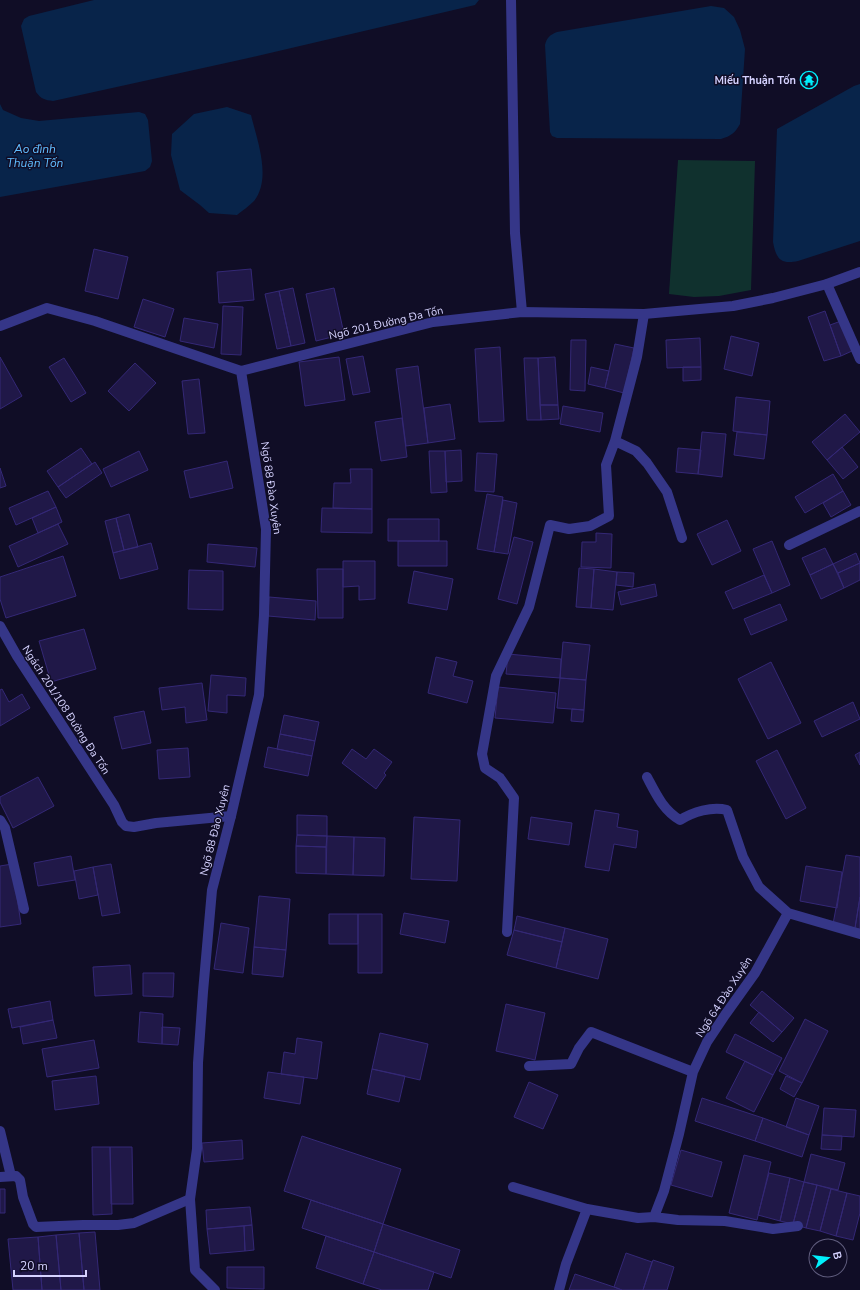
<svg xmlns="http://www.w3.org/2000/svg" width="860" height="1290" viewBox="0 0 860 1290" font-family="'Nunito Sans',sans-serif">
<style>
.green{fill:#10312e}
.water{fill:#08244a}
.building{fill:#201848;stroke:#342876}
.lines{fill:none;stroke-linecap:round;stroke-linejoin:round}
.lane{stroke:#353688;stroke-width:10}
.street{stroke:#353688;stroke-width:10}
.labels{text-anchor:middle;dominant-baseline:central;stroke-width:3;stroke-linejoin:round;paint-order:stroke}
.poi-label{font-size:11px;font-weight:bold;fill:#d5d2ff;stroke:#100d26;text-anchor:end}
.street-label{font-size:11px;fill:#d5d2ff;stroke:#100d26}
.water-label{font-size:12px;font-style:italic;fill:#60bdff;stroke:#100d26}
</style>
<rect width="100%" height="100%" fill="#100d26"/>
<path class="green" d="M678,160L755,161L751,290L719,296L694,297L669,294Z"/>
<path class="water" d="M94,0H479L475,5L244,59L53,101C45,100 41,99 36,92L21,26L24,19L29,16Z
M711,6L724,8L734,17L740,30L745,49L740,124C735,133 731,136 721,139L557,138L552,136L550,132L545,45C547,37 550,35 557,32Z
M860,84V241L798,261C780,265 776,258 773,242L777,129L854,86Z
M0,104L3,110L21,118L39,121L139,112L145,114L148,120L152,161L150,167L145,171L0,197Z
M227,107L251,115C257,140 272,178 254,201C249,206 242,211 237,215L209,213L200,205L180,190L171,155L172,134L194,114Z"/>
<path class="building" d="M94,249L128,257L118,299L85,291Z
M251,269L254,300L219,303L217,272Z
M293,288L305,343L291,346L279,291Z
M334,288L344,334L316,341L306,294Z
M279,291L291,346L277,349L265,294Z
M143,299L174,309L165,337L134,327Z
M223,306L243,307L241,355L221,354Z
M825,311L841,356L824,361L808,317Z
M184,318L218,324L214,348L180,341Z
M841,321L852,351L841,356L830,325Z
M731,336L759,343L752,376L724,369Z
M700,338L701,367L667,368L666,340Z
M571,340H586L585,391L570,390Z
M615,344L634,348L624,393L605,388Z
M500,347L504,421L479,422L475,349Z
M363,356L370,392L353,395L346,359Z
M0,357L22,396L0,409Z
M339,357L345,400L305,406L299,362Z
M555,357L558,405H540L538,358Z
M64,358L86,393L71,402L49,367Z
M524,358H538L541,420H527Z
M135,363L156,383L129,411L108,391Z
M418,366L428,443L406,446L396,369Z
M591,367L609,371L605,388L588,384Z
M683,367H701V380L683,381Z
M199,379L205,433L188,434L182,381Z
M736,397L770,401L767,435L733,431Z
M450,404L455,439L428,443L424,408Z
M540,405H558L559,419L541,420Z
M563,406L603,413L600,432L560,424Z
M845,414L860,432L827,460L812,442Z
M402,418L407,457L381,461L375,422Z
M702,432L726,434L722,477L698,474Z
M737,432L767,435L764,459L734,455Z
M842,447L858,467L843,479L827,460Z
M81,448L92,464L58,487L47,471Z
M678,448L701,450L698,474L676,472Z
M461,450L462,481L446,482L445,451Z
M139,451L148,470L111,487L103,469Z
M429,451H445L447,492L431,493Z
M477,453L497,454L494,492L475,491Z
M227,461L233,488L190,498L184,471Z
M95,462L102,473L66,498L58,487Z
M0,468L6,486L0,488Z
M350,469H372V509L333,508L334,483H351Z
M833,474L843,491L805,513L795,497Z
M48,491L56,507L16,525L9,508Z
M843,491L851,505L831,517L823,503Z
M487,494L503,497L494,552L477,549Z
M503,500L517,503L508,554L494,552Z
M56,507L62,522L38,533L32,518Z
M322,508L372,509V533L321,532Z
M129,514L138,547L124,550L116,518Z
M116,518L124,550L113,553L105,521Z
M388,519H439V541H388Z
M727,520L741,551L712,565L697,534Z
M58,524L68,544L18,567L9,546Z
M596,533L612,534L611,568L581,567L582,542H596Z
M514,537L533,542L517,604L498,599Z
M398,541H447V566H398Z
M772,541L790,585L772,593L753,549Z
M151,543L158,569L120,579L113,553Z
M208,544L257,548L255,567L207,562Z
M825,548L833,564L810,575L802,558Z
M856,553L860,563L838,573L833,564Z
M63,556L76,596L6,618L0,599V577Z
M343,561H375V599L359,600V586L343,587Z
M860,563V580L844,588L838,573Z
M833,564L844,588L821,599L810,575Z
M579,568L594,569L591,608L576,607Z
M317,569H343V618H318Z
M594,569L617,572L613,610L591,608Z
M189,570L223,571V610L188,609Z
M414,571L453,579L447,610L408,603Z
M617,572L634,573L633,587L616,585Z
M764,575L772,593L733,609L725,592Z
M655,584L657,596L621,605L618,592Z
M269,597L316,601L315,620L268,616Z
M780,604L787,620L751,635L744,619Z
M84,629L96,669L51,682L39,641Z
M563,642L590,645L586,680L560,678Z
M508,654L561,659L560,678L506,674Z
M436,657L457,662L453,676L473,681L467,703L428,693Z
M771,662L801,723L768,739L738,679Z
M211,675L246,678L245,696L227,695V713L208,711Z
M560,678L586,680L584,710L557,708Z
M202,683L207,720L186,723L185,707L162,710L159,688Z
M498,687L556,693L553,723L495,718Z
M2,689L9,702L22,694L30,708L0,726V690Z
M853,702L860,719L822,737L814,721Z
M572,709L584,710L583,722L571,721Z
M144,711L151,743L122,749L114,717Z
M284,715L319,722L315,741L280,734Z
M280,734L315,741L312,756L277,749Z
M268,747L312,756L308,776L264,767Z
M188,748L190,777L159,779L157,750Z
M352,749L366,759L374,749L392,762L384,773L386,775L376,789L342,763Z
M777,750L806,808L786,819L756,761Z
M860,752V765L855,755Z
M38,777L54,806L13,828L0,802V797Z
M595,810L619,814L617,827L638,831L636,848L614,844L609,871L585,867Z
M297,815L327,816V836L297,835Z
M414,817L460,820L457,881L411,879Z
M531,817L572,823L569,845L528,839Z
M297,835L327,836L326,847L296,846Z
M327,836L354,837L353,875L326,874Z
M354,837L385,838L384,876L353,875Z
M296,846L326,847V874L296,873Z
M846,855L860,857V897L855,928L833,924Z
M71,856L75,880L38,886L34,863Z
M12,864L21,924L0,927V866Z
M111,864L120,913L102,916L93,867Z
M806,866L842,872L837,908L800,901Z
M93,867L98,895L79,899L74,871Z
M259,896L290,899L286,950L254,947Z
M860,897V929L855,928Z
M404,913L449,921L445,943L400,934Z
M329,914H358V944H329Z
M358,914H382V973H358Z
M517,916L565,928L562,942L514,930Z
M221,923L249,928L243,973L214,969Z
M565,928L608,939L598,979L556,968Z
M514,930L562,942L556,968L507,955Z
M254,947L286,950L283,977L252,974Z
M130,965L132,994L95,996L93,967Z
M143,973H174L173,997L143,996Z
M762,991L794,1018L782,1032L750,1005Z
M50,1001L53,1020L12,1028L8,1009Z
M506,1004L545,1013L535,1060L496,1051Z
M140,1012L163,1014L162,1044L138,1042Z
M759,1012L782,1032L773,1042L750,1023Z
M805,1019L828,1031L802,1083L779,1071Z
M53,1020L57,1038L23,1044L20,1027Z
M162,1027L180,1028L178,1045L162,1044Z
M380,1033L428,1044L420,1080L372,1069Z
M735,1034L782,1058L773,1075L726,1052Z
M297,1038L322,1042L317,1079L281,1074L284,1052L295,1054Z
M94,1040L99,1068L47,1077L42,1049Z
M745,1061L773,1075L754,1112L726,1098Z
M372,1069L405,1076L399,1102L367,1094Z
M268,1072L304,1077L300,1104L264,1098Z
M96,1076L99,1104L55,1110L52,1081Z
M786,1076L802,1083L794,1097L780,1089Z
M529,1082L558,1095L543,1129L514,1117Z
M702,1098L763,1118L755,1141L695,1121Z
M796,1098L819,1106L809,1135L786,1127Z
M824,1108L856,1110L854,1137L822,1135Z
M763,1118L809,1135L802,1157L755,1141Z
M822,1135L842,1136L841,1150L821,1149Z
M302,1136L401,1169L383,1224L284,1191Z
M242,1140L243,1159L204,1162L202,1143Z
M92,1147H110L112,1214L93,1215Z
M110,1147H132L133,1204H111Z
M681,1150L722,1162L712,1197L671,1185Z
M811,1154L845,1163L838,1190L804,1182Z
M744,1155L771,1162L757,1220L729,1213Z
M769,1173L790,1178L780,1221L758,1215Z
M790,1178L804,1182L793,1224L780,1221Z
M804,1182L817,1185L806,1228L793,1224Z
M817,1185L831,1189L820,1231L806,1228Z
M0,1189H5V1213H0Z
M831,1189L847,1193L836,1236L820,1231Z
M847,1193L860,1196V1213L853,1240L836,1236Z
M311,1200L383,1224L374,1252L302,1228Z
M250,1207L252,1225L207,1229L206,1210Z
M383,1224L460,1250L451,1278L374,1252Z
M252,1225L254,1250L245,1251L244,1226Z
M244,1226L245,1251L210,1254L207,1229Z
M95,1232L100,1290H84L79,1233Z
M79,1233L84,1290H61L56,1235Z
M56,1235L61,1290H42L38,1237Z
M326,1236L374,1252L363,1284L316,1268Z
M38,1237L42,1290H13L8,1239Z
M374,1252L434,1272L428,1290H382L363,1284Z
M626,1253L652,1262L643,1290H622L614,1287Z
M653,1260L674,1267L667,1290H643Z
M227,1267H264V1289L227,1288Z
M575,1274L614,1287L622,1290H569Z"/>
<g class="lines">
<path class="lane" d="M511,0L515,233L522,312
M827,284L860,359
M615,441L636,451L647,463L667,492L682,538
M789,545L860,511
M0,626L17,656L114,805L122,822L126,826L134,827L156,823L231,816
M647,777C656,794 663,810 680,820C693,812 712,806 727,810L743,857L759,887L788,913L860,934
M0,820L5,828L24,909
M788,913L755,973L725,1015L707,1042L693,1072L679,1134L664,1191L654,1217L678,1220L725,1221L773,1229L798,1226
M507,932L514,798L500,778L485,768L482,754L496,676L529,607L550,525L569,529L590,526L609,516L606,465L615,441L637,357L644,314
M529,1066L571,1064L579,1048L591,1032L693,1072
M0,1131L11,1176
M0,1177L16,1176L20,1180L23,1197L33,1224L36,1227L83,1225H118L134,1223L190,1199
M513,1187L587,1209L638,1218L654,1217
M559,1290L566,1264L587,1209"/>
<path class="street" d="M0,326L47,308L95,321L241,371L433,322L522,312L644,314L733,306L773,298L827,284L860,272
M215,1290L195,1270L190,1199L197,1149L198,1063L203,992L212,890L231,816L259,695L264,615L266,529L241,371"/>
</g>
<defs>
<symbol id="temple-ring" viewBox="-11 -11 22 22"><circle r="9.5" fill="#100d26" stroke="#00f0fd" stroke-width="1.5"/><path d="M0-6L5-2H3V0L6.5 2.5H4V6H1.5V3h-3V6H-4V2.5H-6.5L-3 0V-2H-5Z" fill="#00f0fd"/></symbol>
</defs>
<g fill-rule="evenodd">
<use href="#temple-ring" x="799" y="70" width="20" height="20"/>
</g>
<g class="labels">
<g class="poi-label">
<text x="796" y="80">Miếu Thuận Tốn</text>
</g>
<g class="street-label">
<text transform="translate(386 323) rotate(-13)">Ngõ 201 Đường Đa Tốn</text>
<text transform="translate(271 488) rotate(82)">Ngõ 88 Đào Xuyên</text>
<text transform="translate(66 710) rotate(57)">Ngách 201/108 Đường Đa Tốn</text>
<text transform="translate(215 830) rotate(-76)">Ngõ 88 Đào Xuyên</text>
<text transform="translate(724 997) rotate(-57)">Ngõ 64 Đào Xuyên</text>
</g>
<g class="water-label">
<text x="35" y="149">Ao đình<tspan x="35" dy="14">Thuận Tốn</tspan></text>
</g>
</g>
<g transform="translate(828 1258) rotate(75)"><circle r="19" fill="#100d26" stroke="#5f5c7d"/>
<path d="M0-3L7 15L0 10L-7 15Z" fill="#00f0fd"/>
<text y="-6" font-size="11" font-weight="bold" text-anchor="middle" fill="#d5d2ff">B</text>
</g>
<path d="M14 1270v6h72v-6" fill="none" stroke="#d5d2ff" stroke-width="2"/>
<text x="20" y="1270" font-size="12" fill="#d5d2ff" stroke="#100d26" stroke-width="3" paint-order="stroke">20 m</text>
</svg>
